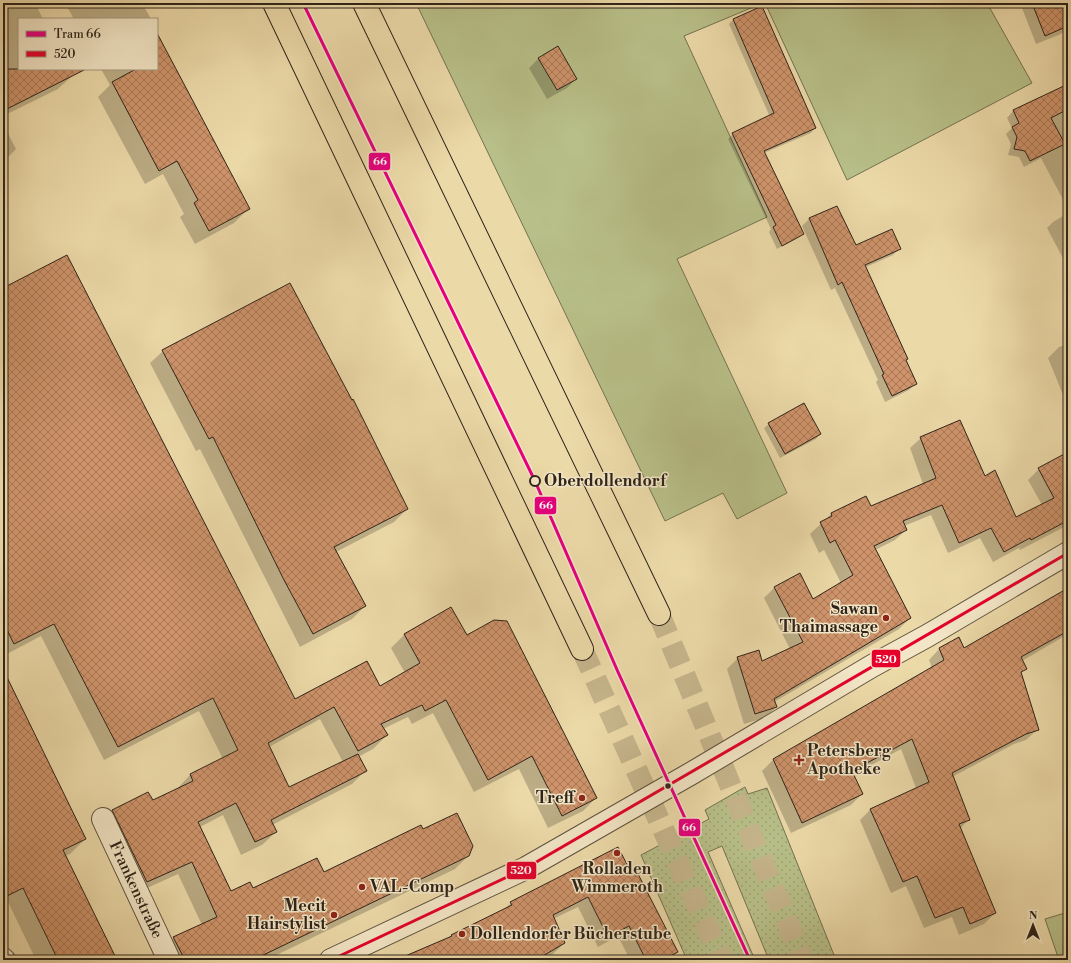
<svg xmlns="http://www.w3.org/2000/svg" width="1071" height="963" viewBox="0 0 1071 963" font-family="'Libre Bodoni',serif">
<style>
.grass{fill:url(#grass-dots);stroke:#747251}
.garden{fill:#b8bf88;stroke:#747251}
.shadow{fill:#0003;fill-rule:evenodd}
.building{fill:url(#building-cross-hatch);stroke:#2f241a}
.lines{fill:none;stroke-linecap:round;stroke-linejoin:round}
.highway-tunnel{stroke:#c6b58c;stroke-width:22;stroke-dasharray:22 11;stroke-linecap:butt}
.minor-casing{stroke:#5e513e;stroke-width:24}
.highway-casing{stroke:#2f241a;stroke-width:24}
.minor{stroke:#f3e6c6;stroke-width:22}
.highway{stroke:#ecd9a8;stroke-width:22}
.bus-1-casing{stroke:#f3e6c6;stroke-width:6}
.bus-1{stroke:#e4002b;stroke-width:3}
.tram-1-casing{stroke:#f3e6c6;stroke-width:6}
.tram-1{stroke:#e5007d;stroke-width:3}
.stop-dot{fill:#f3e6c6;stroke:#2f241a;stroke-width:2}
.poi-dot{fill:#8f2418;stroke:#f3e6c6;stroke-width:1.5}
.bus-dot{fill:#2f241a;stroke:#f3e6c6;stroke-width:1.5}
.labels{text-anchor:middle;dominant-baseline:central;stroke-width:3;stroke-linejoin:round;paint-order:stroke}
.stop-label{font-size:16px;font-weight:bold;fill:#2f241a;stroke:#f3e6c6;text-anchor:start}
.poi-label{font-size:16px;font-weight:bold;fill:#2f241a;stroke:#f3e6c6;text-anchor:end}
.street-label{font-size:16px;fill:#2f241a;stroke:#f3e6c6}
.line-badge{stroke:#f3e6c6;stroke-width:1.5}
.badge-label{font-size:11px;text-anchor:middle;font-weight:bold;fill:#fff}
</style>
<defs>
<pattern id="grass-dots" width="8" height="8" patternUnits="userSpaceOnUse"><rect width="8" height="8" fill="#b8bf88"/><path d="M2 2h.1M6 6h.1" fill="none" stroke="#9ea475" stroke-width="1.8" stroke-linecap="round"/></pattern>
<pattern id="building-cross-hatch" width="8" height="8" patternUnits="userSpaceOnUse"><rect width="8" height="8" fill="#ce936a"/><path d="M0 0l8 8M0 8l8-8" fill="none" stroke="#a87856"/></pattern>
</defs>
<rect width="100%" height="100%" fill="#ecd9a8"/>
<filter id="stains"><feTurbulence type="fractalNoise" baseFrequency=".005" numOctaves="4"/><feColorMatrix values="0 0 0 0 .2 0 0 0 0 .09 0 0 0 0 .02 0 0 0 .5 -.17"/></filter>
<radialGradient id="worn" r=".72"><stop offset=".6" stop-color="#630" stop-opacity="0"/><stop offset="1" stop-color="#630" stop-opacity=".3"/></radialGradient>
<path class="grass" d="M745,787L748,794L767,788L836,960H769L722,846L708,852L755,960H687L641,855L709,819L705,810Z"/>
<path class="garden" d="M416,3H763L684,36L767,217L677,259L787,493L737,519L723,493L665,521Z
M765,3H987L1032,83L847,180Z
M1068,912V960H1059L1045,919Z"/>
<path class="shadow" d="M3,3H35L43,19H19V69H68L72,76L58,89L3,116Z
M65,3H142L151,19H74Z
M1020,3H1061L1068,21V27L1061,34L1036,44Z
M762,7L815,128L811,133L764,153L803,234L798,238L777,249L769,232L771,229L728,139L733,134L770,117L729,24L733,20Z
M157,35L248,209L234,223L195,244L180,217L184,214L163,174L145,184L98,97L110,85L101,69H157Z
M539,58L576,79L567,88L547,99L529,68Z
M1068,84V209L1041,158L1024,167L1019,157L1008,155L1011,144L1006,134L1012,128L1007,118L1013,111Z
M3,124L16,149L3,162Z
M837,207L855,246L900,248L893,255L866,267L915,384L909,390L885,402L876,382L878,380L835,288L831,290L802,226L809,219Z
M1068,213V260L1065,262L1047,228L1053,222Z
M3,289L294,701L380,687L405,673L391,648L404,635L451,609L466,637L596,798L583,811L548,828L519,769L474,792L433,713L412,724L408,717L383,729L387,735L373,749L358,757L365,771L352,784L272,825L276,832L262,845L241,855L223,815L200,827L230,892L252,890L323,873L423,830L468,856L455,869L266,960H165L161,951L174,938L202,925L178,874L134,894L99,824L112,811L148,793L152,801L177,789L190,775L223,759L199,711L104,760L41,636L3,656ZM320,719L343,762L289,789L269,747Z
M1068,344V407L1048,358L1059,347Z
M163,351L351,402L407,509L394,522L336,552L365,606L352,619L300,647L200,449L196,451L150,363Z
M769,424L820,434L816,439L780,458L764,428Z
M921,438L985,477L1016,519L1042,505L1028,480L1039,469L1068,454V525L1020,550L1019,548L993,562L980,538L948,553L931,515L904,526L906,530L895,540L875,550L910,618L899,629L774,702L776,707L765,718L744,724L727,669L738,658L762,662L790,649L764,598L774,588L799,575L812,600L841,583L824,550L819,553L810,534L831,514L866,497L870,507L923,484L910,448Z
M1068,588V634L1022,661L1025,669L1020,674L1038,729L1026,740L1014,744L952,777L969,819L960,829L995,913L984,924L959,935L952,917L924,928L906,886L891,893L860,820L871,809L916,788L901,749L853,775L862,794L851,805L791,833L762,771L773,760L932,668L929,660L940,648L963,649Z
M3,707L85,839L70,854L65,856L116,960H36L8,902L3,905Z
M632,876L677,952L669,960H630L618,936L598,947L578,907L553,919L564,943L553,954L542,960H395L448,939L452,935L503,910L511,903Z"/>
<path class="building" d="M1032,3H1068V26L1045,36Z
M762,6L816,128L764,151L804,234L782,246L773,227L776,225L732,133L774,113L733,19Z
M157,33L250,209L209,231L194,203L198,200L177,161L159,171L112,82L136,69H157Z
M558,46L577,79L557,90L538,58Z
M3,69H86L3,111Z
M1068,84V109L1051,118L1065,144L1030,161L1025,151L1014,149L1017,137L1012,127L1019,123L1013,110Z
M837,206L856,245L892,229L901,249L865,265L908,359L906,360L917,384L892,396L882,375L884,374L842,282L838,285L809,218Z
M67,255L295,699L367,661L380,686L420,663L404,634L451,607L467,635L494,620L507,621L597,798L562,816L532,756L488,780L446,700L425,711L422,705L381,724L388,735L358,751L334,707L268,743L289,787L358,754L367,771L271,820L277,832L255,842L236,803L198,822L231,891L250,882L253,888L317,858L324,872L421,825L423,829L457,813L473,846L469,856L253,960H185L173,937L217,917L192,862L147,882L112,810L148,792L153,800L193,781L190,774L238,750L213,698L118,747L54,624L14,644L3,622V288Z
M290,283L352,400L353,399L408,509L334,547L366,606L313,634L284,580L213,437L209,439L162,350Z
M804,403L821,434L785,454L768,423Z
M960,420L985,476L995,470L1016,517L1054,498L1038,468L1068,452V523L1067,521L1031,540L1030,538L1004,552L991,528L959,543L942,505L903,521L907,530L874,546L911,618L774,699L777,707L755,714L737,657L759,650L762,661L803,642L774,587L800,573L813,599L853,575L835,540L830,543L820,522L832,516L831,513L866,496L871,506L936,478L920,437Z
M1068,588V631L1021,657L1027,669L1021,672L1039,730L1026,734L952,773L970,820L959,824L996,913L970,924L963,907L935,918L917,876L903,882L870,809L929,782L912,739L852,771L863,794L802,823L773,759L944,660L939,648L959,637L964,648Z
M3,669L86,839L63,850L117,960H58L23,888L3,898Z
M618,847L632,874L637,872L678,952L662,960H646L629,926L608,937L588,897L553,915L565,943L536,960H396L452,936L451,935L512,905L510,902Z"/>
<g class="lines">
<path class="highway-tunnel" d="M659,614L803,960
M582,649L722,960"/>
<defs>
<g id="minor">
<path id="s1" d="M103,819L169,960"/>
<path d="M3,959L4,960"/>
<path d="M331,960L526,868L692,773L872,666L927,636L1068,553"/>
</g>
<path id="highway" d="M274,3L582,649
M364,3L659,614"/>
</defs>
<use href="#minor" class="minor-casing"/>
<use href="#highway" class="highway-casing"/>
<use href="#minor" class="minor"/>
<use href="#highway" class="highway"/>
<defs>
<path id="bus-1" d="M331,960L526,868L1068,553"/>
</defs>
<use href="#bus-1" class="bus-1-casing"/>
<use href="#bus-1" class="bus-1"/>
<defs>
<path id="tram-1" d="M303,3L535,481L618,672L750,960"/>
</defs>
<use href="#tram-1" class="tram-1-casing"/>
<use href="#tram-1" class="tram-1"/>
</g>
<circle class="stop-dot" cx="535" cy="481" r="5"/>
<g class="poi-dot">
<circle cx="886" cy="618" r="4"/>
<path d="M797 754h4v4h4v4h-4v4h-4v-4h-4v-4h4z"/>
<circle cx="582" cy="798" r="4"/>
<circle cx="617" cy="853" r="4"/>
<circle cx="362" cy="887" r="4"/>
<circle cx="334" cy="915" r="4"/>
<circle cx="462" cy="934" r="4"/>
</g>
<circle class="bus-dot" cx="668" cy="786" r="3.5"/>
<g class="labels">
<g class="stop-label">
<text x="544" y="481">Oberdollendorf</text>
</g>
<g class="poi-label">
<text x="878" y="609">Sawan<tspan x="878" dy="18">Thaimassage</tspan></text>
<text x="807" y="751" text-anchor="start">Petersberg<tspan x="807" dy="18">Apotheke</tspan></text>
<text x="574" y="798">Treff</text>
<text x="617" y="869" text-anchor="middle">Rolladen<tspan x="617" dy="18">Wimmeroth</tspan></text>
<text x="370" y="887" text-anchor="start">VAL-Comp</text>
<text x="326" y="906">Mecit<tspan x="326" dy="18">Hairstylist</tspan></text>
<text x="470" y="934" text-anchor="start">Dollendorfer Bücherstube</text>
</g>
<g class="street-label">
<text stroke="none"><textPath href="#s1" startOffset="78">Frankenstraße</textPath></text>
</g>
</g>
<g class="line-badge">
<rect x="368" y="152" width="23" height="19" rx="4" fill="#e5007d"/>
<rect x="534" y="496" width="23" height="19" rx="4" fill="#e5007d"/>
<rect x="871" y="649" width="30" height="19" rx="4" fill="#e4002b"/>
<rect x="678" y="818" width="23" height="19" rx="4" fill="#e5007d"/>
<rect x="506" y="861" width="31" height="19" rx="4" fill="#e4002b"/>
</g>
<g class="badge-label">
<text x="380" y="165">66</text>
<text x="546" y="509">66</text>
<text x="886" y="663">520</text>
<text x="689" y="831">66</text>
<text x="521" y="874">520</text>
</g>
<rect width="1071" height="963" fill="none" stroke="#ecd9a8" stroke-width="16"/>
<rect x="4" y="4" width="1063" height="955" fill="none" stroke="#2f241a" stroke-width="2"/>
<rect x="8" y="8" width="1055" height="947" fill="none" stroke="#2f241a"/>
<rect x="18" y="18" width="140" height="52" fill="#f3e6c6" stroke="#a59881"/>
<rect x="26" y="31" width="20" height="6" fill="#e5007d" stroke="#a59881"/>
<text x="54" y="38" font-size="12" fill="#2f241a">Tram 66</text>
<rect x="26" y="51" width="20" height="6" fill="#e4002b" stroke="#a59881"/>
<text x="54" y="58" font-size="12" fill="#2f241a">520</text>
<g transform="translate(1033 925)" stroke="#f3e6c6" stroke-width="3" paint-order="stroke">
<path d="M0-3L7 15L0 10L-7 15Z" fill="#2f241a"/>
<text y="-6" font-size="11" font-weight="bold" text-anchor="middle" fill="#2f241a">N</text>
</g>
<rect width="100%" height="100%" filter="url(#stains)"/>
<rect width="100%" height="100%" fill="url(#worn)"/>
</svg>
